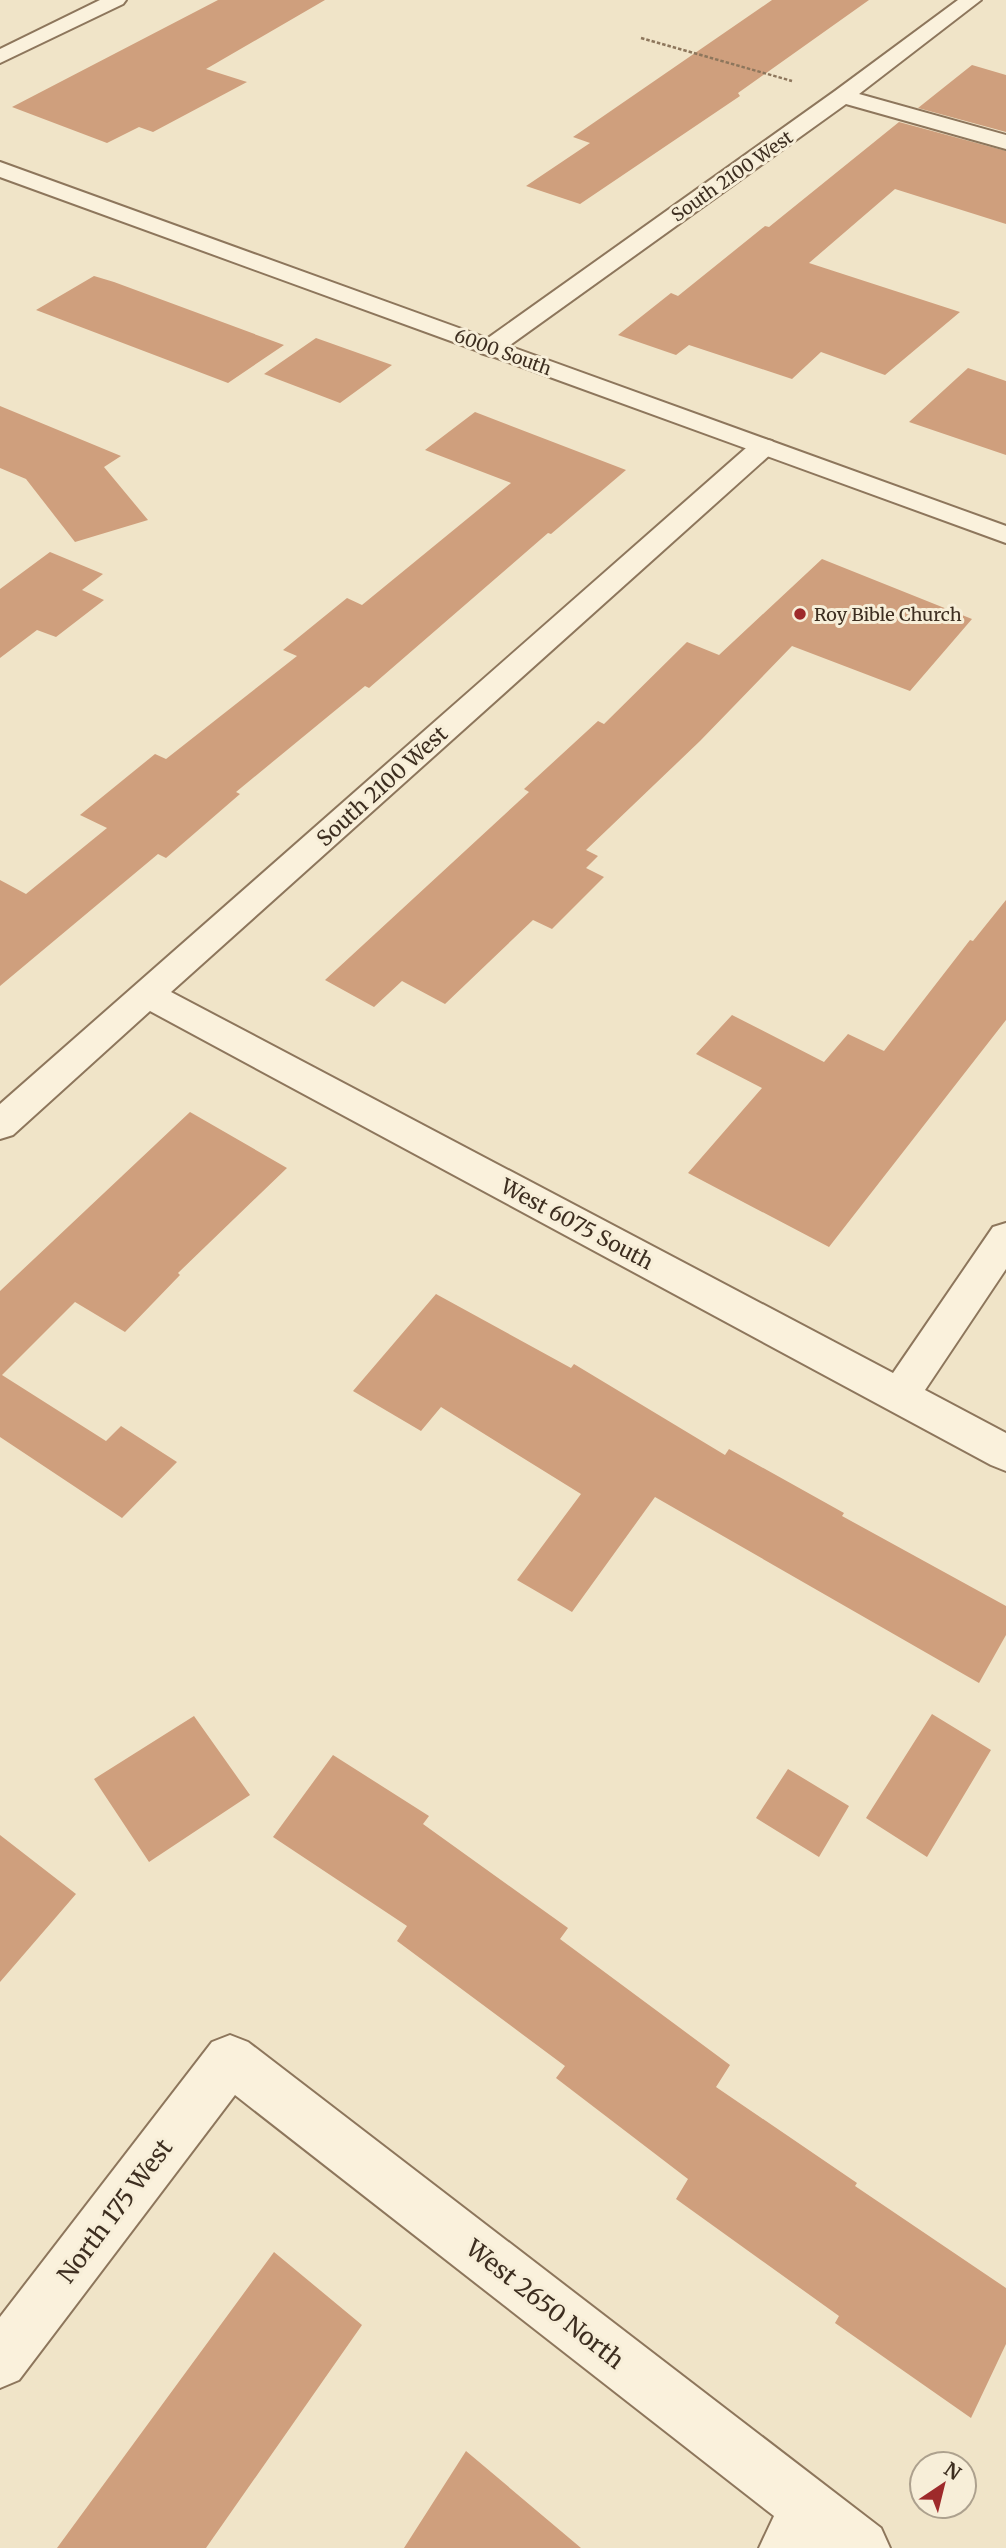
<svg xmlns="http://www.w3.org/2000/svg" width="1006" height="2548" viewBox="0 0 1006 2548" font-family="Merriweather,serif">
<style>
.building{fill:#cf9f7d}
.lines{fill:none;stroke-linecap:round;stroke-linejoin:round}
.minor-casing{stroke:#8d765c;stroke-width:4}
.tertiary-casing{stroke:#8d765c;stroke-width:4}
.path{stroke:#8d765c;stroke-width:2.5;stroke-dasharray:3.5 2;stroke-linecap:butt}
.minor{fill:#faf1dc;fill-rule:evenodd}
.tertiary{fill:#faf1dc;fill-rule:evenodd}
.poi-dot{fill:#9e2a2b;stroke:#f7eed8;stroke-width:2.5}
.labels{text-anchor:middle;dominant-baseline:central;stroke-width:6;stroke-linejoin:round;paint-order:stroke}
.far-street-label{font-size:18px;fill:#3d2e20;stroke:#f7eed8}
.far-poi-label{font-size:18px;fill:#3d2e20;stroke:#f7eed8;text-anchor:start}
.street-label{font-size:21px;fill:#3d2e20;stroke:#f7eed8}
.near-street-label{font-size:24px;fill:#3d2e20;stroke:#f7eed8}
</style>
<rect width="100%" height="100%" fill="#f0e4c8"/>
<path class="building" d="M218,0H325L206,69L247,82L153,132L139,127L107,143L12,107Z
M772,0H869L738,93L740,96L580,204L526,186L590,143L573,137Z
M972,65L1006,75V132L918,108Z
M899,122L1006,151V224L895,189L809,263L960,312L885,375L821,352L792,379L689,345L676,355L618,335L671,293L678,296L765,226L769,227Z
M94,276L114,282L284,345L228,383L36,310Z
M316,338L392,365L340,403L264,374Z
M968,368L1006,381V455L909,422Z
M0,406L121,456L104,467L148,520L75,542L26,479L0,468Z
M475,412L626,470L551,534L548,533L369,688L365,686L236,792L240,794L166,858L158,854L0,986V880L26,894L107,828L80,815L155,754L166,759L297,656L283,650L347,598L362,605L511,483L425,450Z
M50,552L103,574L82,590L104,600L56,637L37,630L0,658V589Z
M822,559L972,619L910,691L792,646L700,741L586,850L598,856L586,868L604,877L552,929L533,920L445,1004L402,981L374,1007L325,980L529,792L524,789L598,721L604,724L687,642L719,655Z
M1006,900V1020L829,1247L688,1173L762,1088L696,1054L732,1015L824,1062L848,1034L884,1051L970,940L973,941Z
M190,1112L287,1168L178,1273L180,1275L125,1332L75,1302L2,1375L106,1441L121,1426L177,1462L122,1518L0,1437V1291Z
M436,1294L571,1368L574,1364L725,1455L729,1449L844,1513L842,1516L1006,1606V1635L979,1683L655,1497L572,1612L517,1580L581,1494L441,1407L421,1431L353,1391Z
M932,1714L991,1750L927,1857L866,1818Z
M194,1716L250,1795L149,1862L94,1779Z
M333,1755L429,1816L423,1824L568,1928L560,1939L730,2065L716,2087L857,2183L855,2186L1006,2288V2344L971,2418L835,2323L839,2316L676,2199L688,2179L556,2078L565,2066L397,1941L407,1926L273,1837Z
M788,1769L849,1806L819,1857L756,1818Z
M0,1835L76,1894L0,1982Z
M274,2252L362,2325L206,2548H57Z
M466,2451L581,2548H404Z"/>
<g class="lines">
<defs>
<path id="minor" d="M958,0H981L859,94L1006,135V149L846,104L499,353L490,356L481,353L477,348L481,343L835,91Z
M763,439L772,441L776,447L772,453L171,992L893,1373L993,1227L1006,1223V1269L925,1390L1006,1433V1471L991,1465L150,1011L13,1135L0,1139V1104L754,441Z
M230,2035L248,2042L881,2528L890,2548H759L774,2516L235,2095L19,2380L0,2388V2317L212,2042Z"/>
<path id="tertiary" d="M100,0H126L123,4L0,63V49Z
M0,162L1006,526V543L0,177Z"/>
</defs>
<use href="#minor" class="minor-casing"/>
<use href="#tertiary" class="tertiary-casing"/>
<path class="path" d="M641,38L792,81"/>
<use href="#minor" class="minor"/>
<use href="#tertiary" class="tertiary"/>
</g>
<circle class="poi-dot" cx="800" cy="614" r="7"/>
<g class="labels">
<g class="far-street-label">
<text transform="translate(732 176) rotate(-35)">South 2100 West</text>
<text transform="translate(503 352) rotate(20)">6000 South</text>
</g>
<g class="far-poi-label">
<text x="814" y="614">Roy Bible Church</text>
</g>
<g class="street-label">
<text transform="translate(382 786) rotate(-42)">South 2100 West</text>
<text transform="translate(577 1224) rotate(28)">West 6075 South</text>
</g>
<g class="near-street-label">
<text transform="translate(115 2211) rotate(-53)">North 175 West</text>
<text transform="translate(545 2304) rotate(38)">West 2650 North</text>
</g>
</g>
<g transform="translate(943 2485) rotate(35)"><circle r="33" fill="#f7eed8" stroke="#ada18e" stroke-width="2"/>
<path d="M0-5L12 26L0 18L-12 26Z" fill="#9e2a2b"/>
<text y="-10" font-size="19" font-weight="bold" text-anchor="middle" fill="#3d2e20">N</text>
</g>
</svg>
